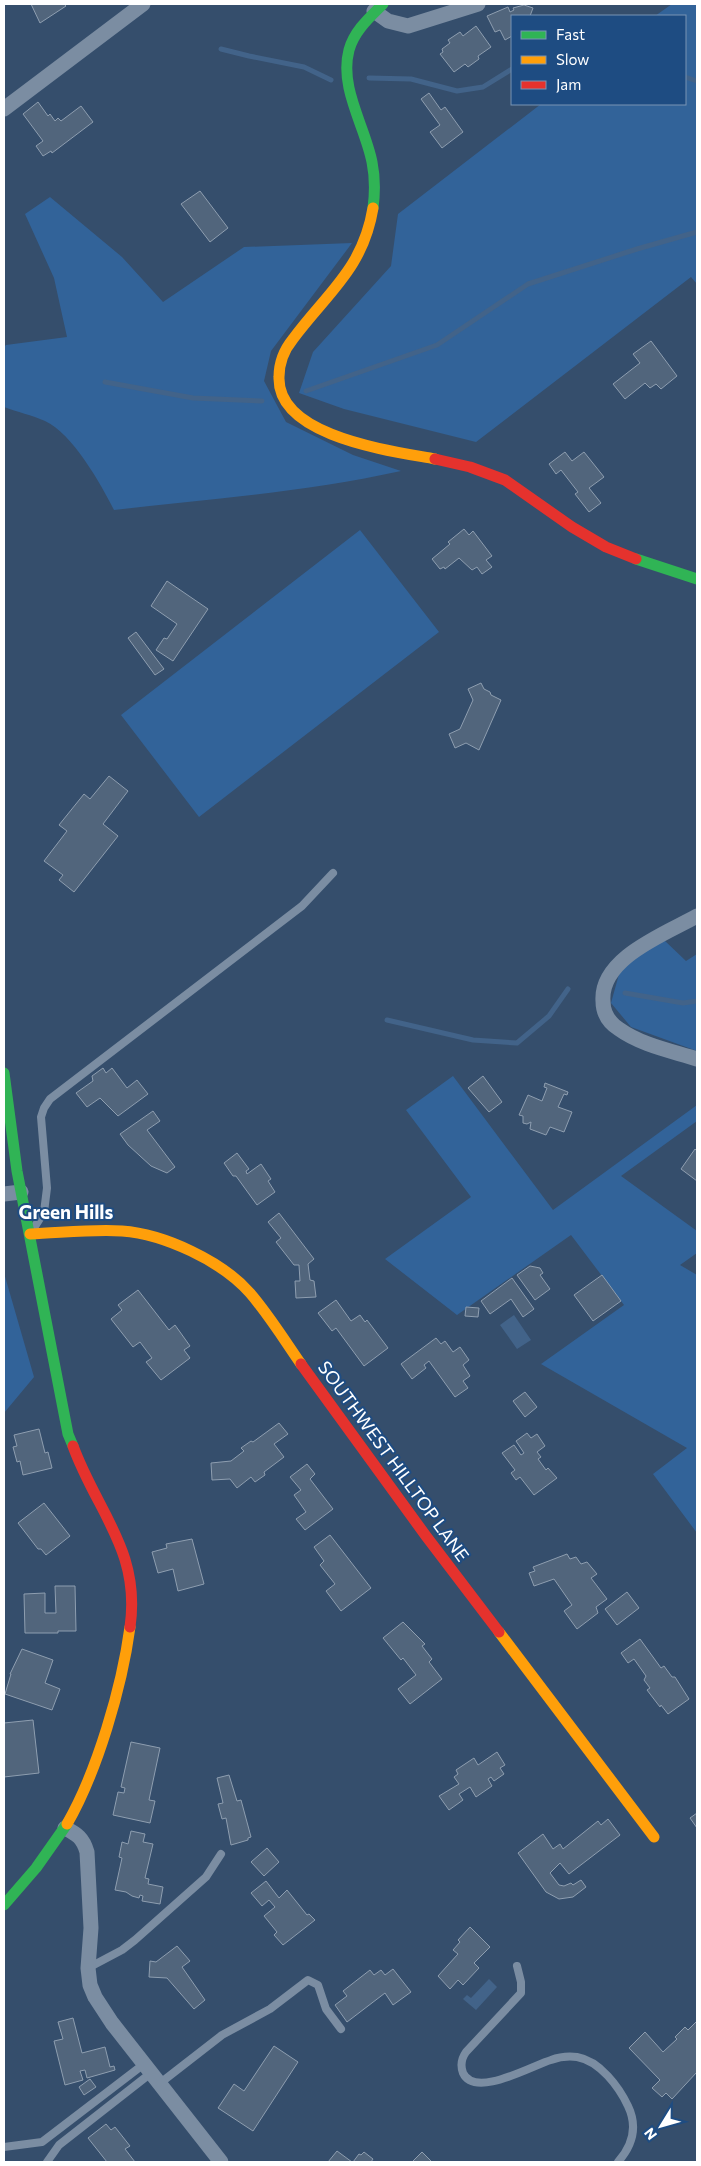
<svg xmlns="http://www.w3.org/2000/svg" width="701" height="2166" viewBox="0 0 701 2166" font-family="Commissioner,sans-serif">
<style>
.green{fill:#326399}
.water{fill:#426389}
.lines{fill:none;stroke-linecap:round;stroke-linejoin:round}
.stream{stroke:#426389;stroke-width:5}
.building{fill:#51657c;stroke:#8e9eb0}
.lane{stroke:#7b8da2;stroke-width:8}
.street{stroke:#7b8da2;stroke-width:15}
.fast{stroke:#30b455;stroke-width:11}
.slow{stroke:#ff9f0a;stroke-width:11}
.jam{stroke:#e5322d;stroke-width:11}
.labels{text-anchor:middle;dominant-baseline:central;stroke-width:4;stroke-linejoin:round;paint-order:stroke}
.street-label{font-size:18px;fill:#fff;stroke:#1e4c82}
.neighbourhood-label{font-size:19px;font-weight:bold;fill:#fff;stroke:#1e4c82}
</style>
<rect width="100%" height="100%" fill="#354e6c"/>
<path class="green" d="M672,4H697V284L691,277L476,442L344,409L299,393L313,352L391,266L398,214L541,104H685V16H655Z
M50,197L122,257L163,302L244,247L352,243L271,351L264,381L286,422L353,455L401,471C306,492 210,499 114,510C101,484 72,433 45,421C32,415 17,412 4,407V347L6,345L67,337L54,278L25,214Z
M360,530L439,632L199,817L121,715Z
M664,940L686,961L697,954V1051L631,1027L611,1003L621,967Z
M453,1076L553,1210L697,1105V1121L621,1176L697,1231V1253L680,1265L697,1275V1533L653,1474L687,1448L541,1364L624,1305L571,1235L457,1315L385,1259L471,1197L406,1110Z
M4,1273L34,1377L4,1413Z"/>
<path class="water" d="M514,1315L531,1340L517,1349L500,1325Z
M489,1979L497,1987L476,2010L463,1999L467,1995L471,1998Z"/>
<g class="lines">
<path class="stream" d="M221,49L249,56L304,67L331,80
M685,77L697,81
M369,78L411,79L457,91L483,87L512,69
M105,382L193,398L262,401
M306,391L437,345L528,284L637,249L697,232
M625,993L683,1003L697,1001
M387,1020L473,1040L517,1043L549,1016L568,989"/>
</g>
<path class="building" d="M31,4H64L66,6L40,23Z
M524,5L533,8L530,16H512V36L505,40L500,30L495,32L487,16L508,7L510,12L514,10L513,8Z
M476,26L491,47L478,56L479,59L468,67L465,64L454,72L440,54L443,52L442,49L450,43L448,40L460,32L463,36Z
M429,93L441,110L445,107L463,132L442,148L430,132L440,125L421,99Z
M38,102L48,116L50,114L55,121L58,118L61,121L81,106L93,122L52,153L51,151L43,156L36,146L43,141L23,114Z
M200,191L228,228L210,242L181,204Z
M651,341L677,376L661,389L656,384L650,388L645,383L625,399L613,384L640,363L633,354Z
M565,452L572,461L584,452L604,477L589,488L601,503L589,512L575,494L578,492L561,470L556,474L549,464Z
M464,529L469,535L473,531L492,556L486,560L492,567L482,574L477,567L472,570L459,558L445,569L444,567L440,569L432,559L450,544L448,542Z
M167,581L208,609L173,661L156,650L164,638L167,639L177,624L151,606Z
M136,632L164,669L155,675L128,638Z
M481,683L484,689L490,692L491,695L501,700L479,750L466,743L455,748L449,734L460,729L473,700L468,689Z
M109,776L128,791L103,824L118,836L74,892L59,880L63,875L44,861L67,831L59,825L84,794L90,799Z
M103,1068L106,1073L112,1068L127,1088L137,1080L148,1094L118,1116L100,1098L87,1107L76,1093L93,1081L92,1076Z
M483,1076L502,1102L489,1112L468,1088Z
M545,1083L568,1092L567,1095L564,1094L558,1107L572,1112L564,1132L550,1127L546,1135L530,1129L531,1122L527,1124L523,1123V1116L519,1115L528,1095L542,1101L547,1088L544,1087Z
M153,1111L160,1121L147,1130L175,1167L167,1173L151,1166L128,1145L120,1134Z
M695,1149L697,1151V1181L681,1169Z
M237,1153L249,1169L246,1171L247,1174L261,1164L271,1179L268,1181L275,1192L257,1205L236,1176H233L224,1163Z
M279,1213L314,1259L308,1264L310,1280L314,1281L316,1297L296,1298L295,1281H300L299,1265H294L276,1242L281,1238L268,1222Z
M530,1266L540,1268L543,1273L540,1275L550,1289L535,1300L517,1275Z
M602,1275L621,1301L593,1321L574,1295Z
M512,1278L534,1309L523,1317L511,1299L490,1314L481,1301Z
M138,1290L169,1330L175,1325L190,1346L184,1350L190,1358L161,1380L146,1362L152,1358L140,1342L133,1347L111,1319L122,1310L118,1305Z
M336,1300L351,1321L360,1315L365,1322L367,1320L388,1348L364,1366L336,1328L332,1331L318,1313Z
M466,1307L479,1308L478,1317L465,1316Z
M436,1338L441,1344L445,1341L453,1352L460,1347L469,1360L463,1365L470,1376L463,1381L468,1388L455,1397L429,1361L424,1365L426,1368L412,1379L401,1364Z
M525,1392L537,1407L525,1417L513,1401Z
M279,1423L288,1434L274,1444L284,1457L264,1472L265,1475L255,1482L251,1477L237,1488L230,1479L212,1480L211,1463L231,1461L244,1451L241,1448L251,1441L253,1442Z
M39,1429L45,1453L48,1452L52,1468L23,1475L20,1461L17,1462L13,1447L17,1446L14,1435Z
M527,1433L531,1438L537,1434L545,1446L537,1452L541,1457L538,1459L546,1470L548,1468L557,1478L534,1495L520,1477L516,1480L511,1473L515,1470L502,1453L514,1445L521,1455L524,1453L516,1441Z
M307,1464L315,1474L310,1479L333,1509L305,1530L296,1519L306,1512L294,1495L301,1490L290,1477Z
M44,1503L70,1536L46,1555L41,1549H38L18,1523Z
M330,1535L371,1588L341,1611L326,1591L335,1584L320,1565L324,1561L314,1547Z
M192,1539L204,1584L178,1591L173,1569L158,1573L152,1552L167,1548L166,1544Z
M567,1554L570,1559L576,1557L581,1564L587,1562L597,1574L591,1578L607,1599L596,1607L598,1613L577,1629L564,1611L572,1605L554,1579L534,1586L529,1573L535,1571L533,1567Z
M55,1586H75L76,1631H58V1633H25L24,1594L45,1593V1613H56Z
M627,1592L639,1608L617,1625L605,1609Z
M403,1622L425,1644L422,1646L432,1659L429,1662L442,1679L410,1704L398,1689L416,1675L403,1658L401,1660L383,1638Z
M640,1639L661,1668L664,1666L672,1677H675L689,1699L668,1714L661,1705L660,1707L647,1690L650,1688L644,1680L646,1676L634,1659L628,1663L621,1653Z
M22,1649L53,1660L45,1683L60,1689L52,1710L5,1694L11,1674H10Z
M33,1720L39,1773L4,1777V1723Z
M131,1742L160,1748L149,1800L155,1801L150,1823L113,1815L118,1792L124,1793L125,1788L121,1787Z
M497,1752L505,1765L500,1768L504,1774L494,1781L491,1777L488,1779L492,1786L476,1797L470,1787L459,1794L463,1800L449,1810L439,1796L459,1784L454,1777L458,1774L456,1770L474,1758L478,1765Z
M229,1775L237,1801L241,1800L251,1837L248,1838V1840L231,1845L226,1818L222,1819L218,1804L223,1803L217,1778Z
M697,1813V1828L690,1818Z
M608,1819L620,1835L569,1874L560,1863L550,1873L559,1885L564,1886L571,1883L573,1885L581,1880L586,1887L573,1897L559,1899L546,1892L518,1853L543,1834L553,1849L560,1844L563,1849L598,1821L601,1825Z
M131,1831L145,1834L143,1842L153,1844L145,1878L149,1879L148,1884L163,1887L160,1904L142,1901L143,1896L140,1895L139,1898L132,1896L126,1892L115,1890L122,1858L119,1857L122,1842L128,1844Z
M267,1848L279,1862L264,1876L251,1862Z
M266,1881L279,1898L287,1890L307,1915L309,1914L315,1920L283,1945L274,1935L277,1932L264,1916L275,1907L269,1900L262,1906L251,1893Z
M470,1927L490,1947L474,1963L479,1968L463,1985L458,1980L450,1989L438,1976L458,1954L453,1950L460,1942L458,1940Z
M177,1946L190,1961L182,1967L205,2000L194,2009L167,1978L149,1977L150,1961L156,1962Z
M393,1969L411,1992L393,2005L385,1993L347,2022L335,2005L347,1996L343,1991L370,1970L374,1975L381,1970L385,1975Z
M73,2018L82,2053L105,2047L110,2067L114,2066L115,2070L87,2078L85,2070L80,2071L83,2080L65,2085L54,2041L63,2039L58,2022Z
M697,2021V2072L672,2099L666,2093L662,2097L652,2088L660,2080L629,2048L645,2032L663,2052L677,2039L675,2037L685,2027L688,2030Z
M274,2046L298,2062L253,2131L218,2108L234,2084L244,2091Z
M90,2079L96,2087L84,2095L79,2087Z
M106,2124L111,2130L115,2127L130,2146L125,2149L135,2162H107L88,2138Z
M337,2151L352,2162H328Z
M364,2152L373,2159L371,2162H353L359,2154L361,2155Z
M422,2152L432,2162H412Z"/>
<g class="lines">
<path class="lane" d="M32,1231L44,1212L47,1188L41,1117L44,1108L50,1099L302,906L333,873
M517,1966L521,1982V1993L466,2052C461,2059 460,2065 463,2073C475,2099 533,2065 551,2060C559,2057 569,2056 577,2057C600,2061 619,2087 628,2106C638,2127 633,2145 618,2162
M88,1968L122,1950L135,1940L206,1877L221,1854
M159,2084L222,2035L270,2009L308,1980L318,1985L326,2009L341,2029
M4,2147L42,2142L144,2064
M47,2162L59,2145L151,2073"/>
<path class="street" d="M374,11L388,21L408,26L478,4
M4,109L143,4
M697,916C665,934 600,958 603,1001C603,1013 608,1022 619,1029C641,1045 672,1051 697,1059
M4,1194L21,1192
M65,1828C77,1834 83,1838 87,1852L91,1928L88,1968L90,1985L95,1997L112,2023L221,2162"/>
<path class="fast" d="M373,208C375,193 375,177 372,162C365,126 339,88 349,50C354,31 370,17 383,4
M636,559L697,579
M4,1073L17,1171L68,1434L73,1446
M4,1905L36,1868L67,1824"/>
<path class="slow" d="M373,208C363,269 327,293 293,339C284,350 279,363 279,377C277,437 392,451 435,459
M30,1234C60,1233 92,1229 122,1231C164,1234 222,1261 250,1293C269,1315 285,1341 301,1364
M499,1632L654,1837
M67,1824C97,1772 122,1687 130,1627"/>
<path class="jam" d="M435,459L470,467L505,480L572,527L606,547L636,559
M301,1364L426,1536L499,1632
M73,1446C97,1512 141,1551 130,1627"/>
</g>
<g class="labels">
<g class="street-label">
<text transform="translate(394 1461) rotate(54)">SOUTHWEST HILLTOP LANE</text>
</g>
<g class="neighbourhood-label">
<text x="66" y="1211">Green Hills</text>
</g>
</g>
<rect width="701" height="2166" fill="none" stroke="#ffffff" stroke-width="10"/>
<rect x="511" y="15" width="175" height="90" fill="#1e4c82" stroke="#7894b4"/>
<rect x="521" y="31" width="25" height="8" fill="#30b455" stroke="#7894b4"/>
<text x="556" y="40" font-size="15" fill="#ffffff">Fast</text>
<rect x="521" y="56" width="25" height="8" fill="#ff9f0a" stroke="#7894b4"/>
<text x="556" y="65" font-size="15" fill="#ffffff">Slow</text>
<rect x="521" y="81" width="25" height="8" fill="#e5322d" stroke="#7894b4"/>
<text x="556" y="90" font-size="15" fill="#ffffff">Jam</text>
<g transform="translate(661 2126) rotate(233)" stroke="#1e4c82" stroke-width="4" paint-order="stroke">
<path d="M0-4L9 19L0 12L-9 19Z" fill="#ffffff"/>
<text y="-8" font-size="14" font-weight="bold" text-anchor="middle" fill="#ffffff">N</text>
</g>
</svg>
